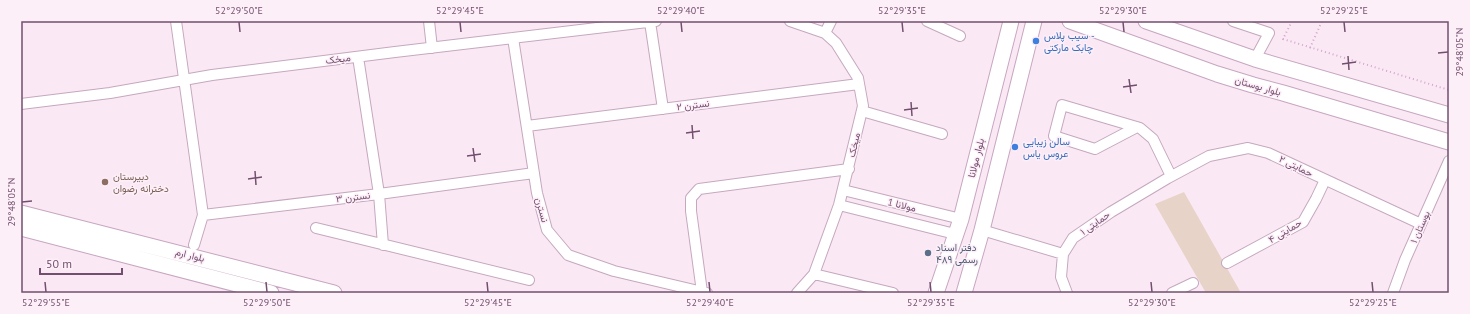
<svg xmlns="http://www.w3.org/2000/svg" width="1470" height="314" viewBox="0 0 1470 314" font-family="'PT Sans',Vazirmatn,sans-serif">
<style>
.green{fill:#e7d3c8}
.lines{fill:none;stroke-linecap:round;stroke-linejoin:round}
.street-casing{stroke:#c5a8bf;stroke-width:12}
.secondary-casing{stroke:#c7a6c1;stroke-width:17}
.path{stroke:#d2a6cc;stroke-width:2;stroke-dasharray:1 3;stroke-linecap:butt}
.street{stroke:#fff;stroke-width:10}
.secondary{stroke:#fff;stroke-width:15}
.ticks{fill:none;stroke:#734f6f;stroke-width:1.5}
.shop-dot{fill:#3f7fe0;stroke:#fdeff8;stroke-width:1.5}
.education-dot{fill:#8d6e63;stroke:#fdeff8;stroke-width:1.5}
.service-dot{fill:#5c6f8a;stroke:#fdeff8;stroke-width:1.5}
.labels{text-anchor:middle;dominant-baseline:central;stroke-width:3;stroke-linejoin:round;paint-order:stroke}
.shop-label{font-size:10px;fill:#366cbe;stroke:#fdeff8;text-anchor:start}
.street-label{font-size:10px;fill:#734f6f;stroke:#fdeff8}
.education-label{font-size:10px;fill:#785e54;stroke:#fdeff8;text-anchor:start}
.service-label{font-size:10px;fill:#4e5e75;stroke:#fdeff8;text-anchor:start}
.neatline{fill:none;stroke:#734f6f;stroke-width:1.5}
.ticks-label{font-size:10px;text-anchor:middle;fill:#734f6f}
</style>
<rect width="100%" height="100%" fill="#fae9f4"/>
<path class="green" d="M1184,192L1241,293H1206L1155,204Z"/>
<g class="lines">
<defs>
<path id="street" d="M176,21L203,215
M429,21L432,48
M790,21L825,33L836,43L858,78L863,106L839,205L814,274L797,293
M927,21L960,36
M1233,21L1269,33L1255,59
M650,22L663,109
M825,33L831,21
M513,38L537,193L547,230L568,255L614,271L707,293
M358,57L379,194L383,245
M21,104L110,93L212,75L395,52L656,21
M862,111L942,134
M527,126L859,84
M1137,127L1095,149L1054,136L1062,105L1140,128L1153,139L1171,176
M843,190L961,219
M839,205L955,234
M316,228L529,280
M982,230L1063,254
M194,245L203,215L379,194L534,173
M1227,263L1303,222L1316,199L1325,180
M814,274L893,293
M702,292L691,211V198L699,189L849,169
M1067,293L1061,277L1063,254L1073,238L1111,212L1168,178L1209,156L1248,148L1268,153L1421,224
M1172,293L1193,283
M1393,293L1405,260L1449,161"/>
<path id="secondary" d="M1070,21L1217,74L1253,85L1283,93L1449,142
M1146,21L1255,59L1449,115
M21,213L334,293
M21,228L271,293
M936,293L961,219L1011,21
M964,293L982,230L1034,21"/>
</defs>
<use href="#street" class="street-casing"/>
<use href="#secondary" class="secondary-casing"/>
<path class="path" d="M1292,21L1283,39L1449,90
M1310,48L1322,21"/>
<use href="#street" class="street"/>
<use href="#secondary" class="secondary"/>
</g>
<path class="ticks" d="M239,22L240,32M460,22L461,32M681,22L682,32M902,22L903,32M1123,22L1124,32M1344,22L1345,32M1438,53L1448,52M1348,56L1349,70M1342,64L1356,62M1129,79L1131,93M1123,87L1137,85M911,102L912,116M904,110L918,108M692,125L693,139M686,133L700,131M473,148L475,162M467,156L481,154M255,171L256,185M248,179L262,177M22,202L32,201M45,282L46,292M266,282L267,292M487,282L488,292M709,282L710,292M930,282L931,292M1151,282L1152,292M1372,282L1373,292"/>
<g class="shop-dot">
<circle cx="1036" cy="41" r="4"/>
<circle cx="1015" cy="147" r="4"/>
</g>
<circle class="education-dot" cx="105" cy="182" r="4"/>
<circle class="service-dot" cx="928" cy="253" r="4"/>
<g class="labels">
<g class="shop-label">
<text x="1044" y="35">سیب پلاس -<tspan x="1044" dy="12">چابک مارکتی</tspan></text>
<text x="1023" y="141">سالن زیبایی<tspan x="1023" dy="12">عروس یاس</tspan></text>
</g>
<g class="street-label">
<text transform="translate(338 59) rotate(-7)">میخک</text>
<text transform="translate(1258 86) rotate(16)">بلوار بوستان</text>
<text transform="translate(693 105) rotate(-7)">نسترن ۲</text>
<text transform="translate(854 145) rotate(-77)">میخک</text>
<text transform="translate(976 158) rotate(-76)">بلوار مولانا</text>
<text transform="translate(1296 166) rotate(26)">حمایتی ۲</text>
<text transform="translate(353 197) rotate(-7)">نسترن ۳</text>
<text transform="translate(902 205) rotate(14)">مولانا 1</text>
<text transform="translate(542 210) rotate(75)">نسترن</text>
<text transform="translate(1095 223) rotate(-35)">حمایتی ۱</text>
<text transform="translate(1420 227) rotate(-66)">بوستان ۱</text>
<text transform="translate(1285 231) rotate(-31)">حمایتی ۴</text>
<text transform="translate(190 255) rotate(14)">بلوار ارم</text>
</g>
<g class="education-label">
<text x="113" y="176">دبیرستان<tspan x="113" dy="12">دخترانه رضوان</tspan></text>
</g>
<g class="service-label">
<text x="936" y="247">دفتر اسناد<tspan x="936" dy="12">رسمی ۴۸۹</tspan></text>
</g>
</g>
<rect width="1470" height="314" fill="none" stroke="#fdeff8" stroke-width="44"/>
<path d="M40 268v6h82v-6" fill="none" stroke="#734f6f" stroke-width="2"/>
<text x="46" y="268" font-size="12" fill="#734f6f" stroke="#fdeff8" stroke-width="3" paint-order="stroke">50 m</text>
<rect x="22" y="22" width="1426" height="270" class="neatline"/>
<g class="ticks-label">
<text x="239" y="14">52°29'50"E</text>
<text x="460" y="14">52°29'45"E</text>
<text x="681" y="14">52°29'40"E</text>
<text x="902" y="14">52°29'35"E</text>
<text x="1123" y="14">52°29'30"E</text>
<text x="1344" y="14">52°29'25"E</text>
<text transform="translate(1459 52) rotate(-90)" y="4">29°48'05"N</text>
<text transform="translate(11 202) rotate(-90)" y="4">29°48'05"N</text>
<text x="46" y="306">52°29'55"E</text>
<text x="267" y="306">52°29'50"E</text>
<text x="488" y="306">52°29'45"E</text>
<text x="710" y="306">52°29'40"E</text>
<text x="931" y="306">52°29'35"E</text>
<text x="1152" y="306">52°29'30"E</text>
<text x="1373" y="306">52°29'25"E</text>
</g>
</svg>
